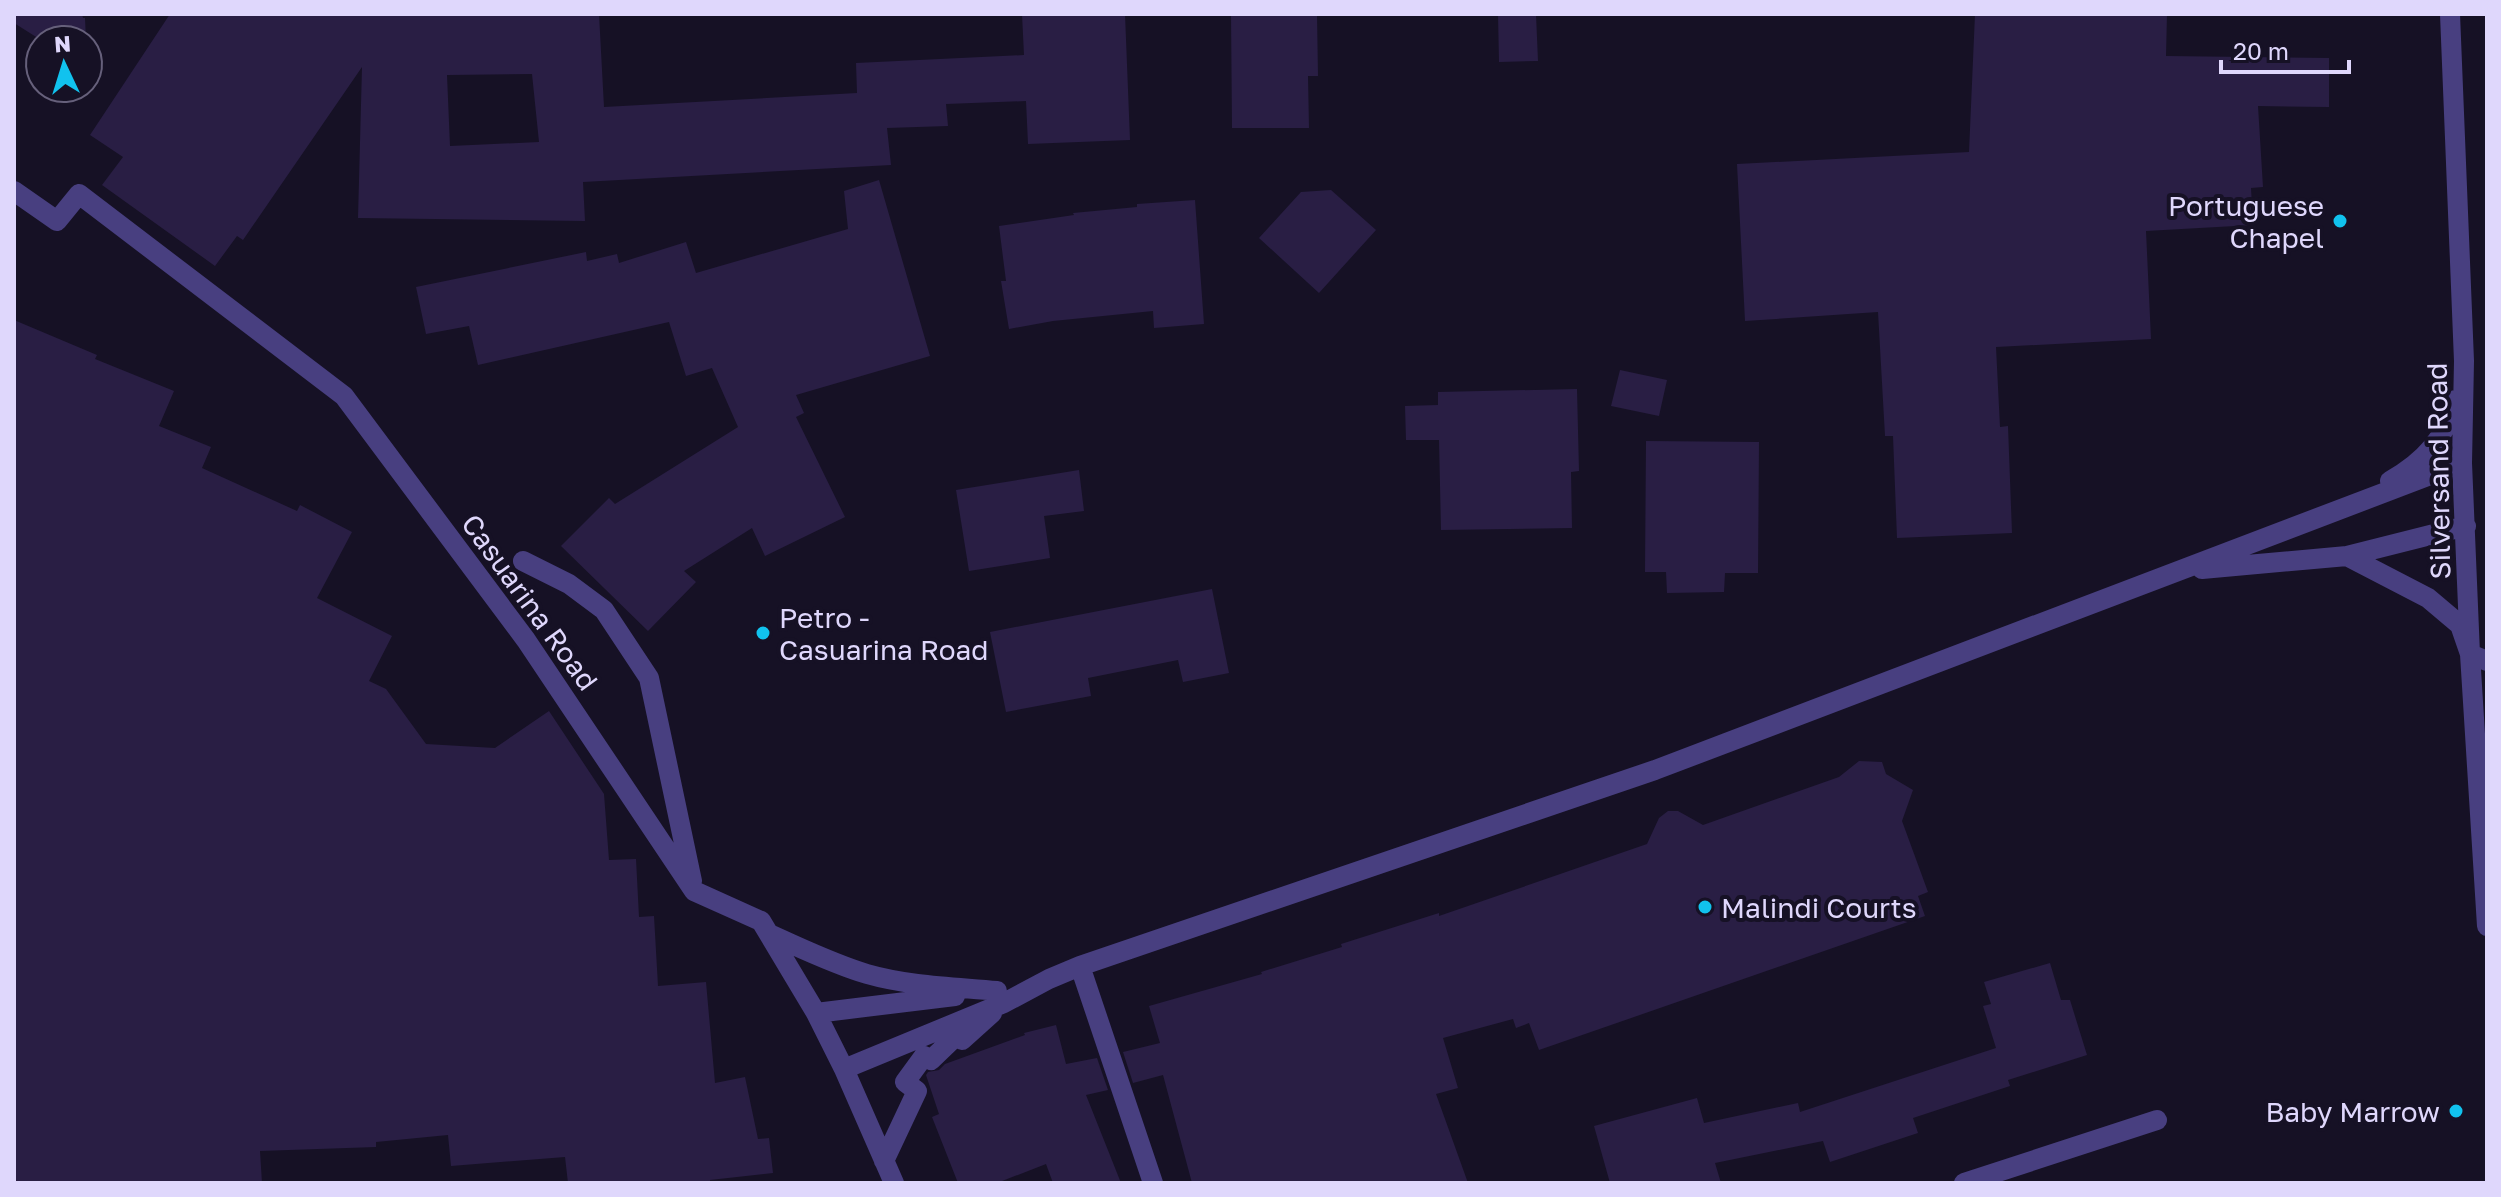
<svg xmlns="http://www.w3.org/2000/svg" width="2501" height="1197" viewBox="0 0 2501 1197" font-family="'Golos Text',sans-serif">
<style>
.building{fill:#291e44;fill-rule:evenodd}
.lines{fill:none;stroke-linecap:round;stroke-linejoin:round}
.minor{stroke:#483f80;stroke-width:20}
.poi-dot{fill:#11c2ee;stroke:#161125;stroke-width:3}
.labels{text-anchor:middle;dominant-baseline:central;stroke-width:8;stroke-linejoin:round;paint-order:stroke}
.poi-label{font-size:28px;fill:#dfd7fc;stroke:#161125;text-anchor:end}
.street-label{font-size:28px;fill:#dfd7fc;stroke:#161125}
</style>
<rect width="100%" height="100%" fill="#161125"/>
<path class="building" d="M14,14H82L83,18H85L86,40H41L14,23Z
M170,14H599L604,107L857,93L856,63L1024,55L1022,14H1125L1130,140L1028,144L1026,101L946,104L948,126L887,128L891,165L583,182L585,221L358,218L362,67L243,240L237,236L215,266L102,185L123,157L90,135ZM532,74L539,142L450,146L447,75Z
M1231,14H1317L1318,76H1308L1309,128H1232Z
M1498,14H1536L1538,61L1499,62Z
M1975,14H2167L2166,56L2329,58V107L2258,106L2263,187L2251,188L2253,225L2146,231L2151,339L1996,347L2000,427L2008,426L2012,533L1897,538L1893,436H1885L1878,312L1745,321L1737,164L1969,152Z
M879,180L930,356L796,395L804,413L796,417L845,517L765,556L752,528L684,571L696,582L648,631L561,546L609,498L615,504L738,427L712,368L686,376L669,322L478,365L469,326L426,334L416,287L586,252L587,261L617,254L619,263L686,242L696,273L848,229L844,191Z
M1331,190L1376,230L1319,293L1259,238L1301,192Z
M1195,200L1204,324L1154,328L1153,311L1053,321L1009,329L1001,281H1006L999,226L1074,215L1073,213L1137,207V204Z
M14,320L97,355L95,359L174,391L159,426L211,447L202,468L297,511L300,505L352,532L317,598L392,636L369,681L386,689L426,744L495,748L549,711L604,794L609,860L636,859L639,917L654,916L658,986L706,982L715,1083L745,1077L758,1139L769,1138L773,1173L710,1180V1183H568L565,1157L451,1166L448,1135L376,1142V1147L260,1151L262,1183H14Z
M1620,370L1667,380L1659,416L1611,406Z
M1577,389L1579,471L1571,472L1572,528L1441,530L1439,440H1406L1405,406L1438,405V392Z
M1646,441L1759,442L1758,573H1725L1724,592L1667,593L1666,572H1645Z
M1079,470L1084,511L1044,516L1050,558L969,571L956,490Z
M1212,589L1229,673L1183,682L1178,660L1088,678L1091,696L1006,712L990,632Z
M1859,761L1882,762L1886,774L1913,790L1902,821L1928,892L1918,896L1925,916L1539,1050L1529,1023L1516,1028L1513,1019L1443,1038L1458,1088L1436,1094L1468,1183H1192L1163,1075L1133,1083L1123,1052L1160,1043L1149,1006L1262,974L1261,972L1342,947L1341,944L1439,913V916L1647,844L1659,818L1668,811H1678L1703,825L1839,777Z
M2050,963L2061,1000H2070L2087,1055L2008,1080L2010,1086L1913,1118L1918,1133L1830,1162L1823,1141L1715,1163L1721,1183H1610L1594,1126L1697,1098L1704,1123L1798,1103L1800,1112L1996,1048L1983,1006L1991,1004L1984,982Z
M1056,1025L1066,1064L1097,1058L1108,1090L1086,1095L1121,1183H1053L1046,1164L997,1183H958L932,1117L939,1114L926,1075L928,1072L939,1070L945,1064L1025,1035L1024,1033Z"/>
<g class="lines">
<path class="minor" d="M2450,14L2464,361L2462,463L2470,654L2487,926
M14,191L57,221L79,194L344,396L526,640L694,891L761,921L816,1013L844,1069L894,1183
M2390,481C2424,462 2447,437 2455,400
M2347,556L2428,598L2460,625L2470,654L2487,661
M523,561L569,584L604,610L649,678L692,881
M2202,569L2347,556L2466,526
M769,934C801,948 833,964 867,974C909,986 954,987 997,991
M1080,966L1153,1183
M816,1013L955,996
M844,1069L1004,1003L1049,979L1080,966L1655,770L2462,463
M884,1161L917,1091L905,1082L924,1056L931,1060L957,1035L962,1040L992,1013
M1964,1183L2157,1120"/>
</g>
<g class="poi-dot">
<circle cx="2340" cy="221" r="8"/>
<circle cx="763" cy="633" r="8"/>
<circle cx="1705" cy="907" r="8"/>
<circle cx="2456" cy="1111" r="8"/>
</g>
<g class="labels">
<g class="poi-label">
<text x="2324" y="205">Portuguese<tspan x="2324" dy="32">Chapel</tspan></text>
<text x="779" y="617" text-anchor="start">Petro -<tspan x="779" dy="32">Casuarina Road</tspan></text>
<text x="1721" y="907" text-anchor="start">Malindi Courts</text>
<text x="2440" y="1111">Baby Marrow</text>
</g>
<g class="street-label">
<text transform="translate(2438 471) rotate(-91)">Silversand Road</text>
<text transform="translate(530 602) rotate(54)">Casuarina Road</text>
</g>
</g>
<rect width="2501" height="1197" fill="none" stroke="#dfd7fc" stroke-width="32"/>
<g transform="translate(64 64) rotate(356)"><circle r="38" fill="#161125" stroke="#66607b" stroke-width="2"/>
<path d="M0-6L14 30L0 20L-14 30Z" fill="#11c2ee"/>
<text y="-12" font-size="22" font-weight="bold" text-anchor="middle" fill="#dfd7fc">N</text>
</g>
<path d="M2221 60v12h128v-12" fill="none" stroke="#dfd7fc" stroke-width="4"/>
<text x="2233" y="60" font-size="24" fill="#dfd7fc" stroke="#161125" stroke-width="6" paint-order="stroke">20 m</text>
</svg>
